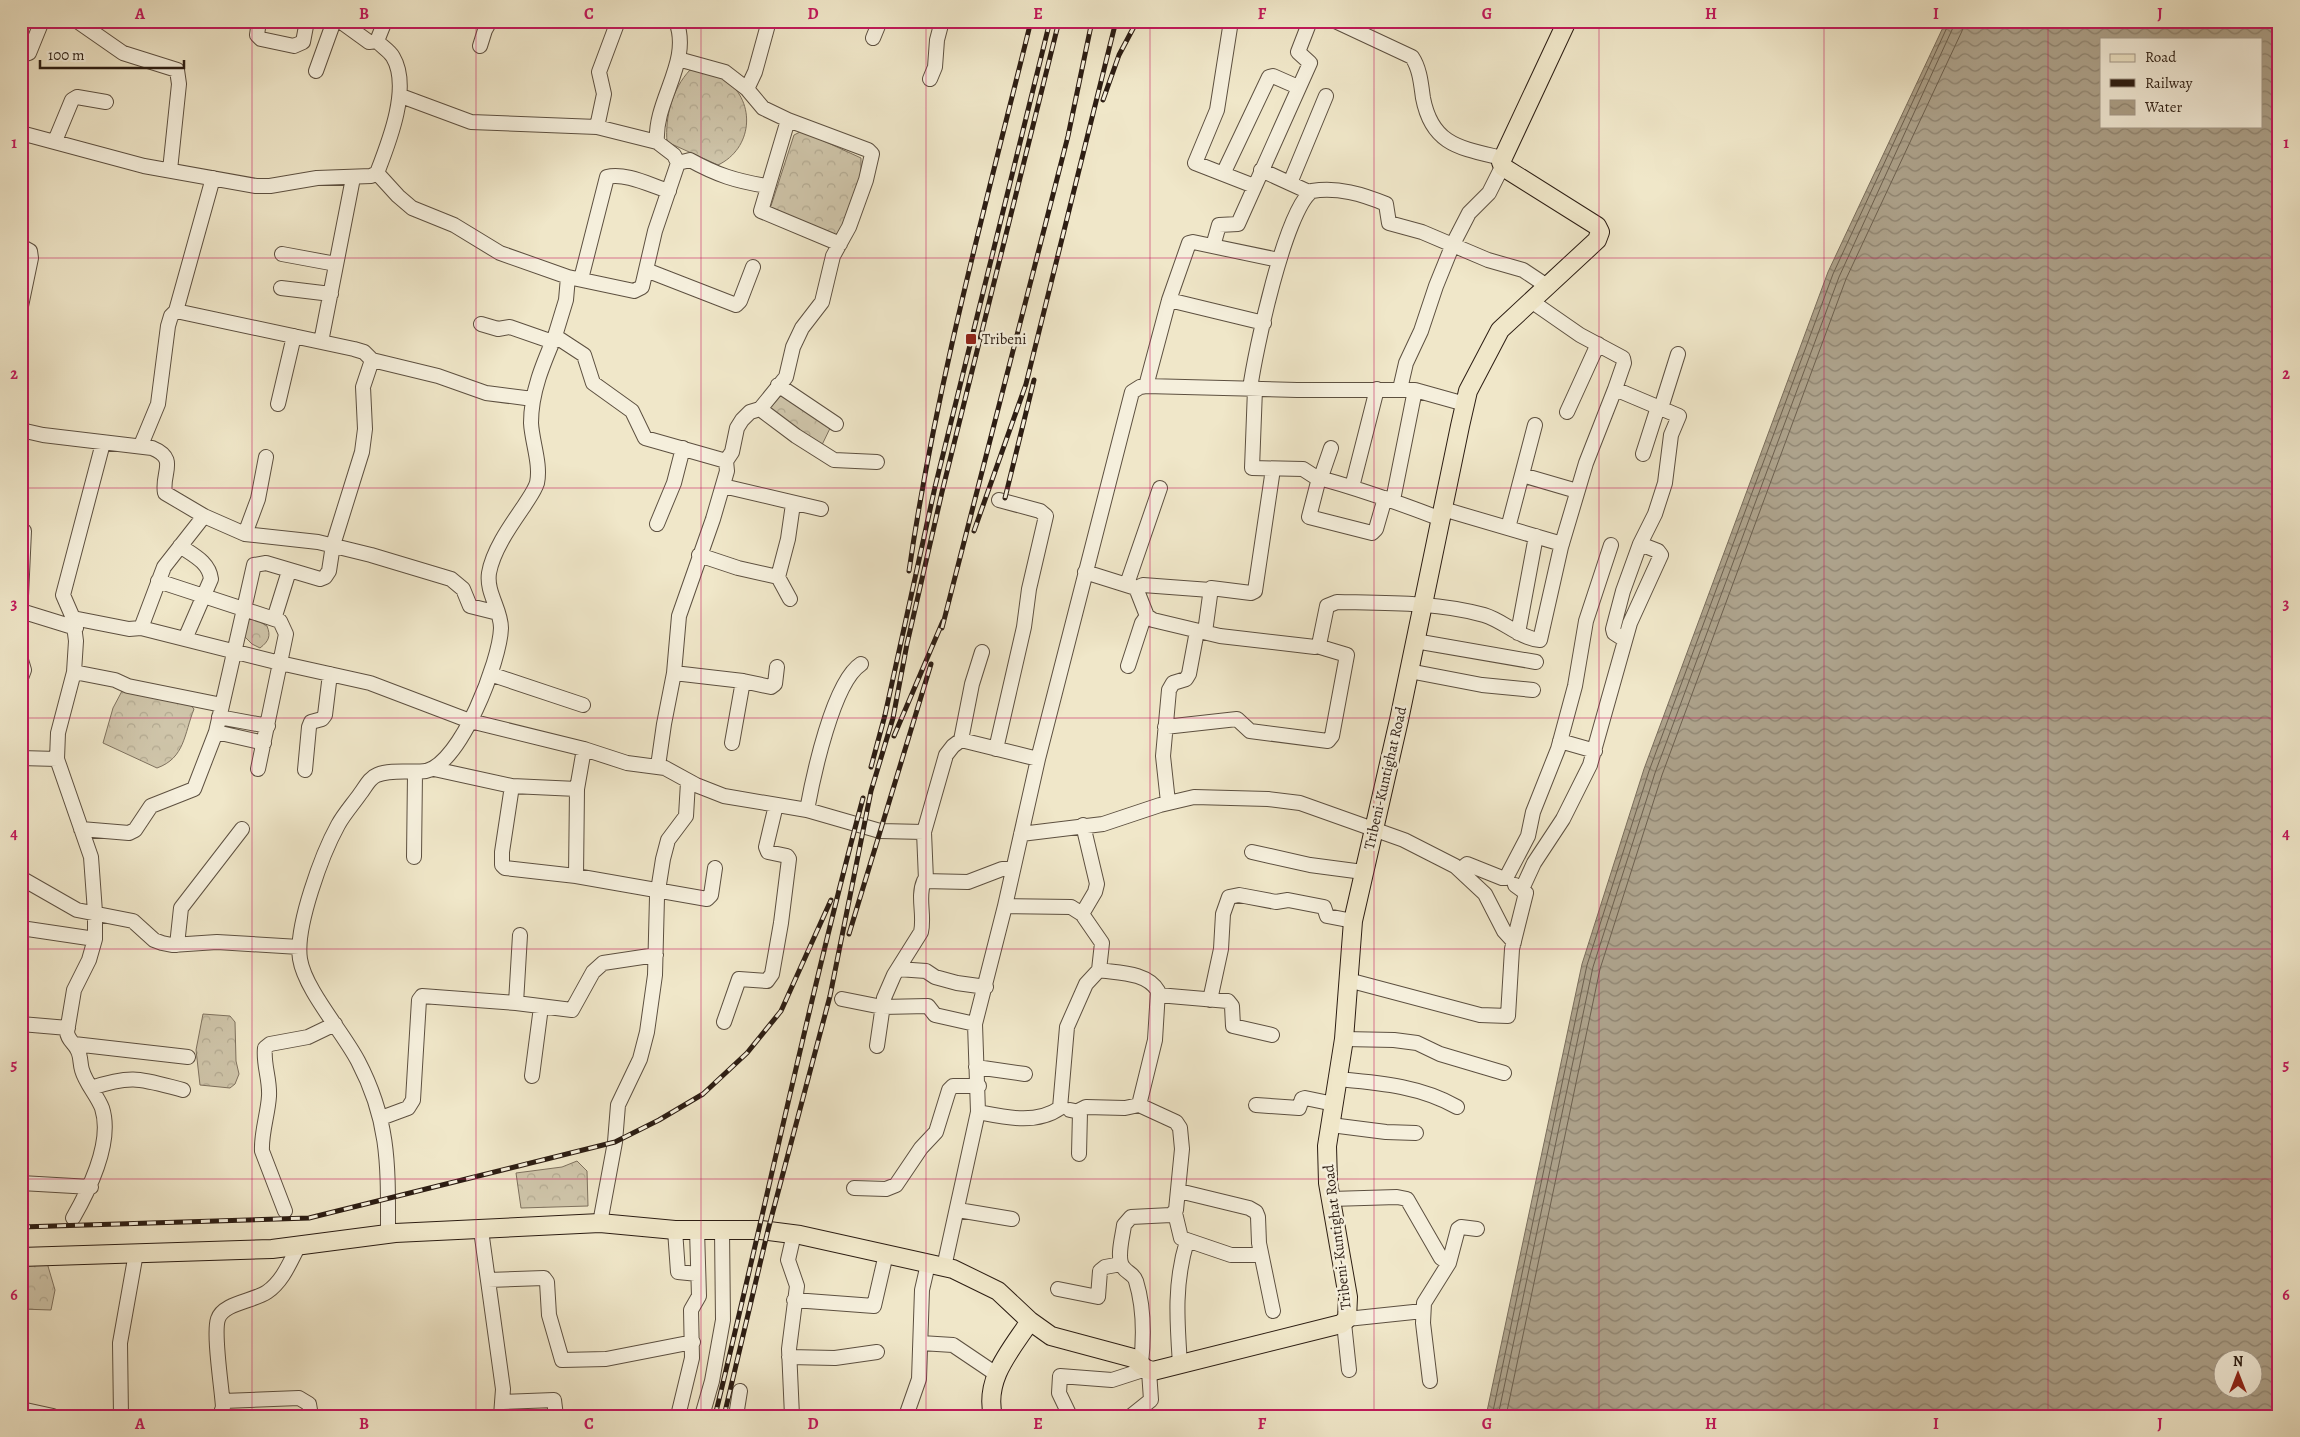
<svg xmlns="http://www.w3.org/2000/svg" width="2300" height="1437" viewBox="0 0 2300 1437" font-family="Alegreya,serif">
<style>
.forest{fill:url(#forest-crowns);stroke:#7e715e}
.water{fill:url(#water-waves);stroke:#796d5b;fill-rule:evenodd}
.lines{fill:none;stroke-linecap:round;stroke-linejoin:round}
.shore{stroke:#6c604f;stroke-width:1}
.minor-casing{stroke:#5d5040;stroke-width:16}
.major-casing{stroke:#2c1d13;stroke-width:20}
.minor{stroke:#f5efdc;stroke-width:14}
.major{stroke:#f0e7c9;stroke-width:18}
.rail-casing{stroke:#2c1d13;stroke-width:5}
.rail{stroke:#f5efdc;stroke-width:3;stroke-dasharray:9;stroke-linecap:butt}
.grid{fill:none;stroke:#c2185b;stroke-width:1;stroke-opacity:0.55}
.poi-dot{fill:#8f2418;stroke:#f5efdc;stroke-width:2}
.labels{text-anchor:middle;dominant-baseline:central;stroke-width:5;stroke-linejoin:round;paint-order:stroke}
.poi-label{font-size:15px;fill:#2c1d13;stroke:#f5efdc;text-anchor:start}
.street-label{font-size:15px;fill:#2c1d13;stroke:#f5efdc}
.neatline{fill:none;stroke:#c2185b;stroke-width:2}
.grid-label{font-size:16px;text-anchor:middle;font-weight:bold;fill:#c2185b}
</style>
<defs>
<pattern id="forest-crowns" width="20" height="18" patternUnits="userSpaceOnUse" patternTransform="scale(1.25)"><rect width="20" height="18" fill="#cfc5aa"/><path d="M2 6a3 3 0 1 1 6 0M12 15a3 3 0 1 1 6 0" fill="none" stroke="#b2a991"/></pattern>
<pattern id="water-waves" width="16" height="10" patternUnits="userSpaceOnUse" patternTransform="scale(1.25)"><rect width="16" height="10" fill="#ada28b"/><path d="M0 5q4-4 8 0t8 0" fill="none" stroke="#8d8370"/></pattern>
</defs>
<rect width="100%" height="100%" fill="#f0e7c9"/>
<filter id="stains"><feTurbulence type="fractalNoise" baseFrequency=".004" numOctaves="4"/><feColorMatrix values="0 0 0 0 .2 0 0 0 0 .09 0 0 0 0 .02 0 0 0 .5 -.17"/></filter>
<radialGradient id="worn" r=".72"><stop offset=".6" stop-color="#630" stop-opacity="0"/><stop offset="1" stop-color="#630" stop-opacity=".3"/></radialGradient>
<path class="forest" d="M690,70C702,70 717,72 726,80C757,103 752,149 718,165L667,142C665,117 672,89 690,70Z
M802,131L861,158V185L836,242L769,212L794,135Z
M785,391L834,420L820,449L767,412Z
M250,616L267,626C271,636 269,641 260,648L252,644L244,636V626Z
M122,691L189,703L194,709C184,734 185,758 157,768L103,743L113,708Z
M203,1014L230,1016L235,1022L236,1061L239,1074L235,1084L230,1088L200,1085L196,1050Z
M577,1161L587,1171L588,1206L521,1208L516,1173L562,1167Z
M45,1256L55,1290L51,1310L21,1309V1262Z"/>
<path class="water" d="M1946,21H2279V1416H1486L1582,964L1644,769L1828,272ZM2101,39H2261V126H2101ZM2222,1360H2252V1390H2222Z"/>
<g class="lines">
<path class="shore" d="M1492,1416L1587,965L1649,771L1833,274L1950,21
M1498,1416L1593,967L1655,773L1839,277L1956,21
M1506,1416L1600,969L1662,775L1846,279L1962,31L1964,21"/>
<defs>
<path id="minor" d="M77,21L123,53L177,70L179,84L170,170
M259,21L257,35L261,39L294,46L303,42L307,21
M340,21L369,42L377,41
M1231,21L1217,110L1195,163L1254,186
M1335,21L1412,57C1420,69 1421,84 1423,98C1432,145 1460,148 1502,158
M873,38L880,21
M480,46L485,30L490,21
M21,55L29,53L42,21
M678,59L725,72L747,89L763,108L788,120L868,150L872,154L866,180L849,227L833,256L822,302L802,328L793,347L786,377L760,409L750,412L742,420L737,428L732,452L726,461
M316,71L334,21
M930,79L935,67L937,40L942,21
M747,89L755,72L769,21
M401,96L471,122L597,127L657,142
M788,120L761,211L840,244
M597,127L604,94L599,72L618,21
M21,133L144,166L256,186H270L317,178L371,176L377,173C389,142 411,87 393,57C389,50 382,47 377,41L385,21
M55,141L72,100L77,97L106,102
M678,163L690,160C717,175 736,181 767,186
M1261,170L1309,192
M377,173L398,196L412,208L454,225L500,253L568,277L566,300L555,336L584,355L593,383L632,411L645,438L726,461L727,471L713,519L679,616L674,673L664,724L658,766
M1223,174L1269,77L1273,76L1298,87
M1290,183L1326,96
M21,246L30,251L31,258L21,306
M1213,246L1219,225L1238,224L1310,63L1298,52L1310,21
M282,254L336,264
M646,270L736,305L740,301L753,267
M568,277L634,291L642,287L655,231L678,163L674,155L657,142C654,100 692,62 676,21
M581,279L607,177C625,172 652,186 669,191
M281,288L331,294
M1169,300L1264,323
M1531,301L1580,335L1623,358L1624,363L1615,389L1679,416L1671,435L1665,483L1655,514L1640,544L1623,591L1613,629L1614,633L1625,640
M176,311L213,178
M481,324L498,329L510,327L553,342
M321,342L353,178
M778,385L836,424
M1146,386L1169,300L1189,243L1193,242L1279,260
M1250,389C1255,352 1285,210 1312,191C1338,187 1362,194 1386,204L1389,223L1422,232L1488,260L1523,270L1547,286
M1255,389L1252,468L1303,469L1320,480L1331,448
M1400,389L1406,363L1421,331L1436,286L1453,244L1469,213L1489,193L1503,165
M278,404L294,336
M1661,408L1678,354
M760,409L796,436L834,460L877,462
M1567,412L1598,344
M21,430L43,435L152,448C179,459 161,473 165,493L204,516L245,534L318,542L371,555L451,579L463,589L470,606L498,613
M141,445L158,404L168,326L171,316L176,311L354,349L364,352L372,360L438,376L486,393L533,399
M1643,454L1658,407
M1522,475L1577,491
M723,486L821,509
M1352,487L1377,389
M1385,498L1376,529L1372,533L1309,517L1318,482L1323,479C1363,490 1402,504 1441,519
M1393,500L1415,390
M1443,509L1562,544
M657,524L674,483L683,448
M1508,528L1535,425
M245,534L258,499L266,457
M180,546C193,555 209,562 211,579L185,639
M699,555L738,568L778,577L790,599
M1085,572L1136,588L1147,616L1153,620L1220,636L1315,647L1319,645L1327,606L1337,602C1386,603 1437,602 1484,615C1504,621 1519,638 1540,640L1561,547L1586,463L1615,389
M778,577L788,539L793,504
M158,581L280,621L286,634L258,769
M1127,584L1160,488
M1136,588L1143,585L1210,590
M21,596L24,531
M21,611L76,628
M73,618L129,629L141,628L164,567L204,516
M274,619L289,571
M141,628L280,663L370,683L470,721L584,749L627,763L665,768L696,785L724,796L807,810L880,831L924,832
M1205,632L1211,588L1251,593L1255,591L1273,469
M1518,633L1536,536
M1415,641L1536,662
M982,652L972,684L961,740L1038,759
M21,660L24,670L21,678
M1128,666L1142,623L1147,616
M1409,671L1482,685L1533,690
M74,672L115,680L128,686L222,705
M674,673L743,681L771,687L775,684L777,667
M490,674L583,705
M219,717L268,726
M1165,727L1237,719L1250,731L1328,741L1332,736L1347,655L1317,646
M216,732L264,743
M1560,741L1595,751
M732,743L743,681
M996,749L1024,627L1029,589L1046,516L1040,511L999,500
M21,758L57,759
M434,769L512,786
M305,770L309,727L311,722L322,719L325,715L330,674
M577,789L512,786L502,852V865L505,868L576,876L707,899L711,895L715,868
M1168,802L1163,756L1169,690L1173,683L1186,679L1189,674L1197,631
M807,810C813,777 833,682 861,664
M81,829L129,833L135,830L151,806L194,789L216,732L254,565L266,563L320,579L325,577L329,571L333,545L362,452L365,429L363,387L372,360
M1021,834L1103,824L1160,805L1194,797L1268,799L1300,803L1404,840L1455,866L1485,894L1504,931L1514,942
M1252,852L1310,865L1363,872
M414,857L415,773
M1460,870L1467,864L1502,878H1506L1528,836L1533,812L1558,749L1575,686L1586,621L1611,545
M576,876L577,789L584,749
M21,878L77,910L133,921L154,940L162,943L172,945L217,942L299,947
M926,880L924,832L946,755L953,746L961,740
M1522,889L1534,863L1563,819L1590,765L1630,623L1661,555L1658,551L1640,544
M1082,914L1095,892L1097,884L1083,825
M21,928L95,939
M177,945L181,908L242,829
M898,969L926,971L935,977L957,983L986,987
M1099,970C1118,973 1147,972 1158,991L1155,1040L1139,1105
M1348,980L1480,1015L1508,1016L1512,949L1526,893L1515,885
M1158,995L1228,1001L1232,1006L1233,1026L1272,1035
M842,999L882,1007L928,1006L935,1015L975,1024
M1210,1000L1221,949L1223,914L1229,897L1239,895L1276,902L1288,900L1324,907L1327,916L1353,921
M516,1003L520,935
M724,1022L739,979L767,981L772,974L781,923L789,859L787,856L768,852L766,847L776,805
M21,1024L68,1028
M1344,1039L1394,1040L1417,1043L1440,1054L1504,1073
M74,1044L188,1057
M877,1046L884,998L894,975L921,932C925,915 917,897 924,881L968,882L1002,869H1013
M976,1067L1025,1074
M532,1076L541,1007
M1338,1079C1380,1083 1420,1086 1457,1107
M91,1088C133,1074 141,1079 183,1090
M1256,1105L1299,1108L1302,1099L1305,1098L1334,1104
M1070,1110L1080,1112L1079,1154
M1078,1111L1086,1107L1125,1108L1139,1105L1176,1122L1180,1128L1182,1149L1176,1210L1171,1215L1131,1217L1124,1225C1123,1235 1116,1258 1123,1267C1127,1273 1134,1274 1136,1281C1144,1307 1144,1337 1141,1364
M978,1112C1004,1117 1036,1125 1060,1108L1067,1027L1086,984L1099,970L1102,943L1082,914L1071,907L1005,906
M381,1118L408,1108L413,1100L419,1000L422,996L516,1003L572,1010L593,972L603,963L656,955
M1331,1125L1386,1132L1416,1133
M21,1183L91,1187
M854,1188L886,1189L896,1185L921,1148L936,1132L949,1090L953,1086H979
M1179,1191L1249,1208L1256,1212L1258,1217L1259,1243L1273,1311
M1331,1199L1397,1197L1407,1199L1441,1258L1449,1263
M958,1210L1012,1219
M285,1211L262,1151C261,1133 268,1114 269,1096C270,1079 263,1064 265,1048L270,1044L308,1037L335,1024
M1175,1213L1181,1238L1231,1255H1261
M73,1218C89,1190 113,1142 102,1108C97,1095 86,1084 82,1070C80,1064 81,1057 78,1051C75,1043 68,1041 67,1032L74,990L89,960L95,939V912L91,857L57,759L58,733L74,672L76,641L73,618L63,595L103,443
M600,1223L615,1142L618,1105L640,1059L647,1032L655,975L657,897L663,859L668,840L686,816L688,782
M481,1230L503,1389L501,1416
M675,1230L678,1272L698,1274
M388,1234C388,1167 390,1122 358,1061C343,1032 305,990 300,959C295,927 322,854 338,825C344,814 353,804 360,794C365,788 369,778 377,775C392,769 411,773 426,771C461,763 500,661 501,628C501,609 486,593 489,573C493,550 511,525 524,506C528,499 534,492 537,483C541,464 532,442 531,423C531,392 543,364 555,336
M944,1267L978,1112L975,1024L1005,906L1038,759L1132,392L1140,387L1146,386L1297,390H1415L1465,404
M488,1280L544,1278L547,1282L549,1315L562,1360L606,1359L693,1342
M1058,1289L1098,1297L1100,1271L1105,1267L1121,1264
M794,1300L874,1306L886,1254
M1347,1319L1423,1311
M1344,1323L1349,1370
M921,1343L953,1345L996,1374
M789,1357L835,1358L877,1352
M1180,1364C1177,1321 1174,1283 1187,1241
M1430,1381L1423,1323L1424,1303L1449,1263L1458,1229L1461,1227L1477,1229
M223,1401L299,1398L309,1404L311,1416
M503,1402L554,1400L556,1416
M21,1409L53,1416
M121,1416L120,1343L136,1253
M220,1416L223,1407C222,1389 213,1334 218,1319C223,1303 254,1301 267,1292C283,1281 290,1262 299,1245
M678,1416L692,1358L691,1310L699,1296L697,1230
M702,1416L712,1381L723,1320L722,1230
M736,1416L740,1391
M792,1416L789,1349L797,1286L788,1260L794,1234
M906,1416L919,1379L922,1290L928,1264
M1070,1416L1059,1393L1060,1376L1112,1380L1146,1369
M1131,1416L1151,1400L1149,1371"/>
<path id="major" d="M21,1257L272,1249L395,1233L600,1223L675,1230H761L800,1235L953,1269L998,1291L1030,1321C1011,1350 984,1379 993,1416
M1030,1321L1051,1336L1133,1358L1146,1369L1153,1371L1341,1324L1347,1319L1348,1297L1328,1183L1327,1146L1344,1039L1353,921L1399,720L1460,426L1468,391L1500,330L1597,240L1600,232L1597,226L1503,167L1501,162L1567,21"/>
</defs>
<use href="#minor" class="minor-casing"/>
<use href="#major" class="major-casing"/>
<use href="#minor" class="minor"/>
<use href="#major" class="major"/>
<defs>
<path id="rail" d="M1103,100L1119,55L1137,21
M1005,498L1034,380
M974,531L1026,384L1116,21
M909,571C936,385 986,204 1031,21
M942,628L1068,136L1092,21
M894,736L943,621
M871,767L885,715L935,487L1050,21
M849,934L931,664
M21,1227L309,1218L615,1142L659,1120L703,1094L747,1053L781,1011L831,900
M715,1416C765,1210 808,1003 863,798
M724,1416L768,1230L830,996L871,791L893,718L907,644L942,492L1059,21"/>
</defs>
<use href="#rail" class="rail-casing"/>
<use href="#rail" class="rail"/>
</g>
<path class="grid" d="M252,21V1416M476,21V1416M701,21V1416M926,21V1416M1150,21V1416M1374,21V1416M1599,21V1416M1824,21V1416M2048,21V1416M21,258H2279M21,488H2279M21,718H2279M21,949H2279M21,1179H2279"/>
<rect class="poi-dot" x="965" y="333" width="12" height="12" rx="2.5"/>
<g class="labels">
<g class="poi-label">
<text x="982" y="339">Tribeni</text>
</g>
<g class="street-label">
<text transform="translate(1385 778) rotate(-77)">Tribeni-Kuntighat Road</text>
<text transform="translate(1337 1237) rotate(-97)">Tribeni-Kuntighat Road</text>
</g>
</g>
<rect width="2300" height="1437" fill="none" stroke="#f0e7c9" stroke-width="55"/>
<rect x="2100" y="38" width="162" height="90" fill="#f5efdc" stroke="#a59b8c"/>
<rect x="2110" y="54" width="25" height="8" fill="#f0e7c9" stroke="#a59b8c"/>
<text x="2145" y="62" font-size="15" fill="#2c1d13">Road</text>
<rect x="2110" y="79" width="25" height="8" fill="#2c1d13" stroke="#a59b8c"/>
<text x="2145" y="88" font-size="15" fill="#2c1d13">Railway</text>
<rect x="2110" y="100" width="25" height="15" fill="url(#water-waves)" stroke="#a59b8c"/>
<text x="2145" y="112" font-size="15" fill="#2c1d13">Water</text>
<g transform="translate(2238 1374)"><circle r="24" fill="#f5efdc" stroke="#a59b8c"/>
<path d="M0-4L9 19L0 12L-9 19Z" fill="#8f2418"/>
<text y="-8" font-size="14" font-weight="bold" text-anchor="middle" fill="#2c1d13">N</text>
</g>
<path d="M40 60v8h144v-8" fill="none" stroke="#2c1d13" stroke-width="2.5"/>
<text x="48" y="60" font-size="15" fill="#2c1d13" stroke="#f5efdc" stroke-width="4" paint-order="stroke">100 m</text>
<rect x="28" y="28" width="2244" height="1382" class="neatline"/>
<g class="grid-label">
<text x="140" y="19">A</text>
<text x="364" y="19">B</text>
<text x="589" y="19">C</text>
<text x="813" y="19">D</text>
<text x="1038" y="19">E</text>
<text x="1262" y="19">F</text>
<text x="1487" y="19">G</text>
<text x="1711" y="19">H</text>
<text x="1936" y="19">I</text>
<text x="2160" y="19">J</text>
<text x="14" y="148">1</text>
<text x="2286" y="148">1</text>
<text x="14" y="379">2</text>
<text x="2286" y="379">2</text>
<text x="14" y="609">3</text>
<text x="2286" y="609">3</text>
<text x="14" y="839">4</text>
<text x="2286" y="839">4</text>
<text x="14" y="1070">5</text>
<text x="2286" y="1070">5</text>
<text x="14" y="1300">6</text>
<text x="2286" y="1300">6</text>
<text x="140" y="1429">A</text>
<text x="364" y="1429">B</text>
<text x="589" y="1429">C</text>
<text x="813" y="1429">D</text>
<text x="1038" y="1429">E</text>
<text x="1262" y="1429">F</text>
<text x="1487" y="1429">G</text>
<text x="1711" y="1429">H</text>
<text x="1936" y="1429">I</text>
<text x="2160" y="1429">J</text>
</g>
<rect width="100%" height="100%" filter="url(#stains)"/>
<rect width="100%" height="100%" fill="url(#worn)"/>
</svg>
